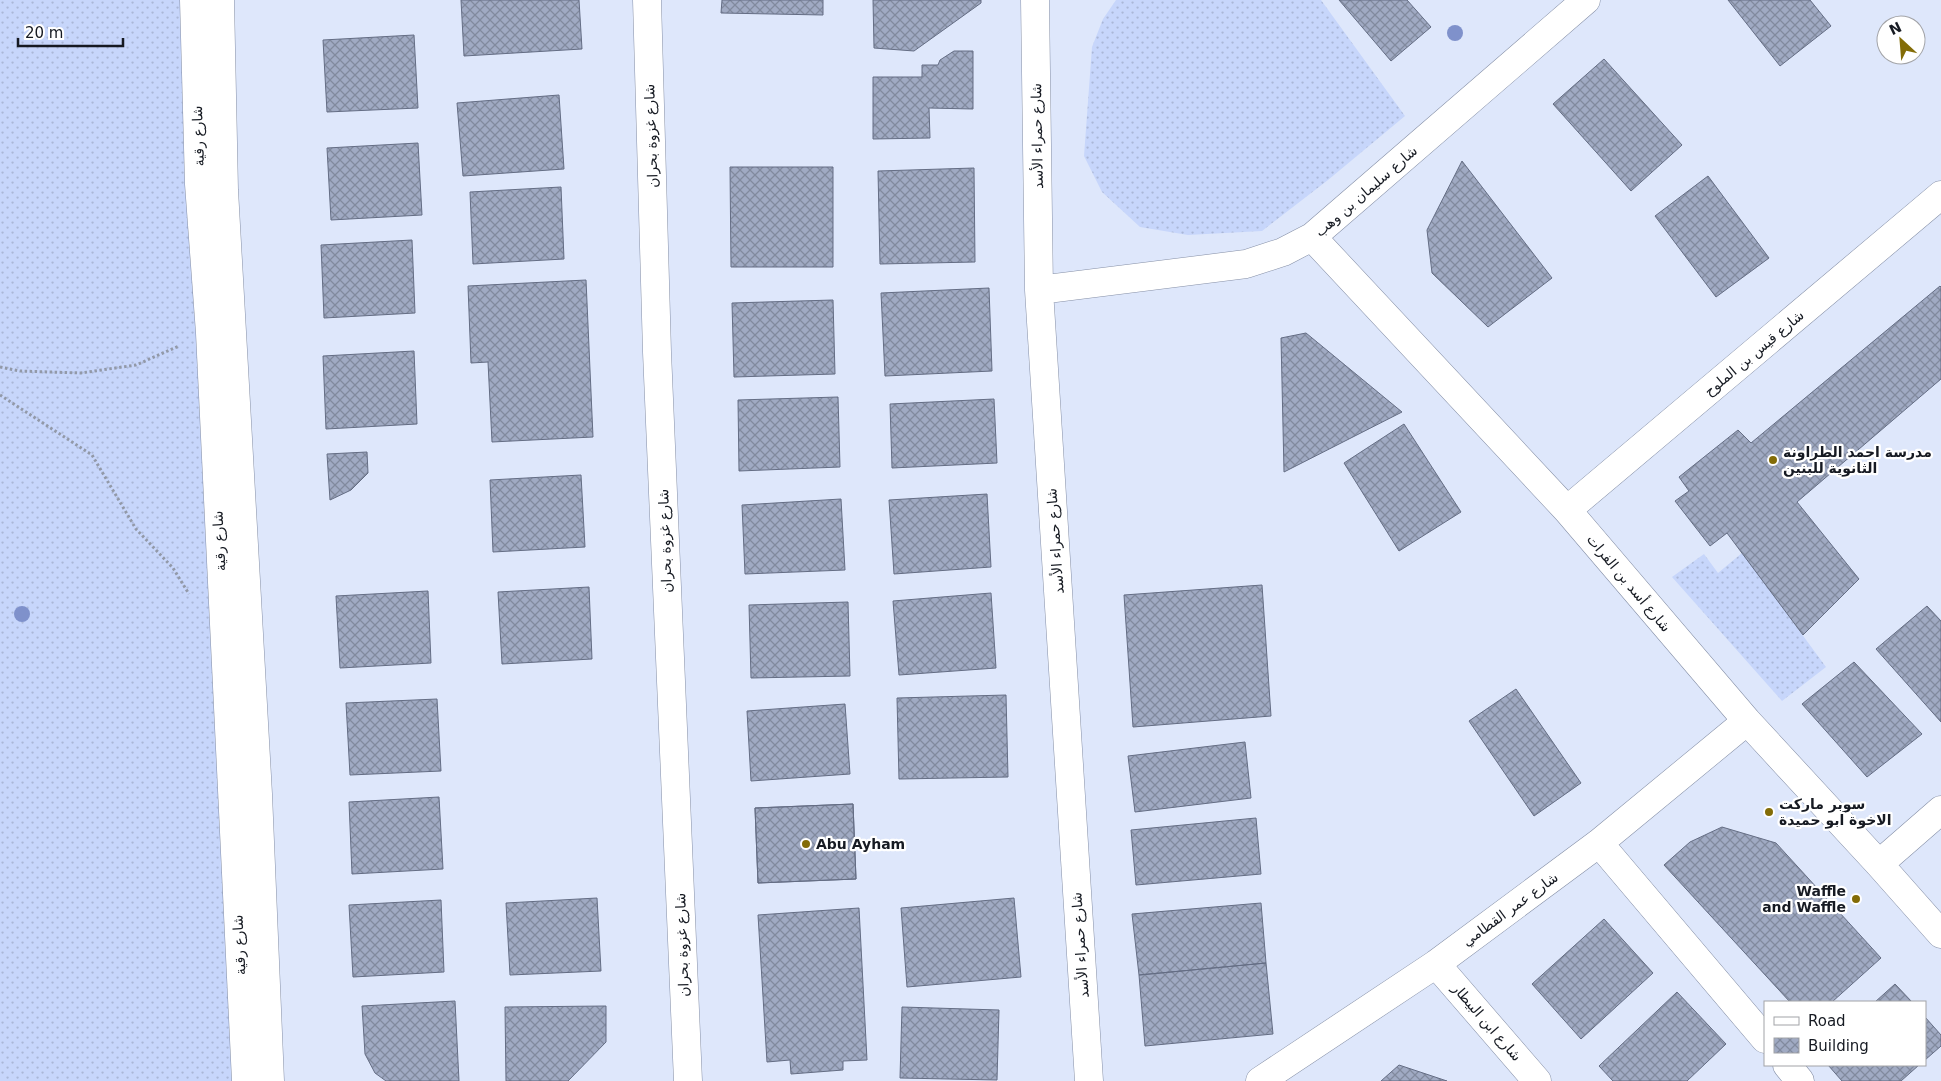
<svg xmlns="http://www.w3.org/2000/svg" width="1941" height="1081" viewBox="0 0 1941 1081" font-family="'DejaVu Sans','Noto Sans Arabic',sans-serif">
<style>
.grass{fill:url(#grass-dots)}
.building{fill:url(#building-cross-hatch);stroke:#646d84}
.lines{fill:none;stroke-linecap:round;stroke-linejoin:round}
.minor-casing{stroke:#858fa6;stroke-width:29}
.path{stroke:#9299a8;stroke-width:3;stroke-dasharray:2.5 2.5;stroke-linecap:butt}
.minor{stroke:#fff;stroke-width:28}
.tree{fill:#7f91cb}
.poi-dot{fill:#836c07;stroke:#fff;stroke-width:2}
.labels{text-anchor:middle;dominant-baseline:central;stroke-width:4.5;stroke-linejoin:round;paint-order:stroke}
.street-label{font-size:14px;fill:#161a22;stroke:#fff}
.poi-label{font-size:14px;font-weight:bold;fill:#161a22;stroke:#fff;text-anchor:start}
</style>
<defs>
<pattern id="grass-dots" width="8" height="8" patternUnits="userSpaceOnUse" patternTransform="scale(1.25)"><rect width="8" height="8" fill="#c7d6fb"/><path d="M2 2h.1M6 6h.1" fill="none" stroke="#aab7d7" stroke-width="1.8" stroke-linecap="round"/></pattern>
<pattern id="building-cross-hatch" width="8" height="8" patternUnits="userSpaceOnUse" patternTransform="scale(1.25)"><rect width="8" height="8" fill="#a0aac3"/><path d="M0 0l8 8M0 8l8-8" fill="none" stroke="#818a9e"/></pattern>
</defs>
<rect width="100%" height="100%" fill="#dee7fb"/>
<path class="grass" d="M0,0H182L234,1081H0Z
M1116,0H1321L1405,116L1328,180L1262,231L1188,235L1140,227L1102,192L1084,156L1092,47L1103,19Z
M1742,553L1826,667L1782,701L1672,577L1704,554L1718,573Z"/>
<path class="building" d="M461,0H579L582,49L464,56Z
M722,0H823V15L721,13Z
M873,0H981V3L914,51L874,48Z
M1339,0H1407L1431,27L1391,61Z
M1728,0H1810L1831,26L1780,66Z
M414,35L418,108L327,112L323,40Z
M954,51H973V109L929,108L930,138L873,139V77H922V65H938L940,60Z
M1604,59L1682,145L1631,191L1553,104Z
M559,95L564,169L463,176L457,103Z
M418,143L422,215L331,220L327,148Z
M1462,161L1552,278L1488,327L1432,273L1427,230Z
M730,167H833V267H731Z
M974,168L975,262L880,264L878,171Z
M1708,176L1769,258L1716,297L1655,216Z
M561,187L564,259L473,264L470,192Z
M412,240L415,313L324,318L321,245Z
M586,280L593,437L492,442L488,362L471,363L468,286Z
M1940,286L1941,287V379L1797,502L1859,579L1803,635L1727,533L1710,546L1675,501L1689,491L1679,477L1738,430L1751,443Z
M989,288L992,371L885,376L881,293Z
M833,300L835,374L734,377L732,303Z
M1306,333L1402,412L1284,472L1281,338Z
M414,351L417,424L326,429L323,356Z
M838,397L840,467L739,471L738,400Z
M994,399L997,463L892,468L890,404Z
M1404,424L1461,512L1399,551L1344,463Z
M367,452L368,473L351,490L330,500L327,454Z
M581,475L585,547L493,552L490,480Z
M987,494L991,567L894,574L889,500Z
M841,499L845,570L745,574L742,505Z
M1262,585L1271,716L1133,727L1124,595Z
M589,587L592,659L502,664L498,592Z
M428,591L431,663L340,668L336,596Z
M991,593L996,668L899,675L893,601Z
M848,602L850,676L751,678L749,605Z
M1927,606L1941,621V722L1876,649Z
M1854,662L1922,734L1867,777L1802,704Z
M1516,689L1581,783L1534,816L1469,721Z
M1006,695L1008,777L899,779L897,698Z
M437,699L441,771L350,775L346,703Z
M845,704L850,774L751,781L747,711Z
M1245,742L1251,798L1135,812L1128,756Z
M439,797L443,869L352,874L349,802Z
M853,804L856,879L758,883L755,808Z
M853,804L856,879L758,883L755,808Z
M1256,818L1261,874L1136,885L1131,830Z
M1722,827L1776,843L1881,958L1832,1002H1790L1664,865L1690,842Z
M597,898L601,971L510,975L506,903Z
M1014,898L1021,977L907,987L901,908Z
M441,900L444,972L353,977L349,905Z
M1261,903L1266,963L1139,975L1132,914Z
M859,908L867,1060L843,1061V1070L791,1074L790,1060L767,1062L758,915Z
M1604,919L1653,973L1581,1039L1532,984Z
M1266,963L1273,1034L1145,1046L1139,975Z
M1895,984L1912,1002H1875Z
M1677,992L1726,1044L1687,1081H1613L1599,1066Z
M455,1001L459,1081H386L375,1073L365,1054L362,1006Z
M606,1006V1042L568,1081H506L505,1007Z
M902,1007L999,1010L997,1080L900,1078Z
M1925,1017L1941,1035V1046L1925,1060Z
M1399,1065L1447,1081H1381Z
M1828,1065H1919L1901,1081H1842Z"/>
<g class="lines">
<defs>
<path id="minor" d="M194,0L199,184L210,333L246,1081
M220,0L224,190L258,794L270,1081
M647,0L657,352L688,1081
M1035,0L1039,290L1089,1081
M1312,237L1567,510L1747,721L1879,864L1941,934
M1039,290L1246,264L1283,252L1312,237L1586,0
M1567,510L1941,195
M1599,843L1765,1039
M1879,864L1941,810
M1436,964L1537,1081
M1787,1065L1800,1081
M1260,1081L1436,964L1599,843L1747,721"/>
</defs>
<use href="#minor" class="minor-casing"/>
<path class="path" d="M0,367L20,371L81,373L136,365L179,346
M0,395L92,455L136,529L173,568L189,594"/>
<use href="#minor" class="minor"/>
</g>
<g class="tree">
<circle cx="1455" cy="33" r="8"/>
<circle cx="22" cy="614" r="8"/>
</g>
<g class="poi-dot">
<circle cx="1773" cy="460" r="5"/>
<circle cx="1769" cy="812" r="5"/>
<circle cx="806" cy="844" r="5"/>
<circle cx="1856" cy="899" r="5"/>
</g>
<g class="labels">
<g class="street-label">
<text transform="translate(198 136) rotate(-92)">شارع رقية</text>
<text transform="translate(651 136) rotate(-92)">شارع غزوة بحران</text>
<text transform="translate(1037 136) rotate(-91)">شارع حمراء الأسد</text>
<text transform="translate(1366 191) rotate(-41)">شارع سليمان بن وهب</text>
<text transform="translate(1754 353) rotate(-40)">شارع قيس بن الملوح</text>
<text transform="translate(219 541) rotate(-93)">شارع رقية</text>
<text transform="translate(665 541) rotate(-92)">شارع غزوة بحران</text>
<text transform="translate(1055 541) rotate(-94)">شارع حمراء الأسد</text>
<text transform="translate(1629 583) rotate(50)">شارع أسد بن الفرات</text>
<text transform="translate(1510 909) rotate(-36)">شارع عمر القطامي</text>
<text transform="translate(239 945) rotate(-93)">شارع رقية</text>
<text transform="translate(682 945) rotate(-92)">شارع غزوة بحران</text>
<text transform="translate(1080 945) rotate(-94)">شارع حمراء الأسد</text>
<text transform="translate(1487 1022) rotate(49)">شارع ابن البيطار</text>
</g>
<g class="poi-label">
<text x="1783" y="452">مدرسة احمد الطراونة<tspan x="1783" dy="16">الثانوية للبنين</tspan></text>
<text x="1779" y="804">سوبر ماركت<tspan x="1779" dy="16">الاخوة ابو حميدة</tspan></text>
<text x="816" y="844">Abu Ayham</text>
<text x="1846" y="891" text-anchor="end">Waffle<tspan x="1846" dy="16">and Waffle</tspan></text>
</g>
</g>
<rect x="1764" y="1001" width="162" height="65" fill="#ffffff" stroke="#a2a3a7"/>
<rect x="1774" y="1017" width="25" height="8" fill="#ffffff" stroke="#a2a3a7"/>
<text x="1808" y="1026" font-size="15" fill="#161a22">Road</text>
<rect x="1774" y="1038" width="25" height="15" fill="url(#building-cross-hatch)" stroke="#a2a3a7"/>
<text x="1808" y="1051" font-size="15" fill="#161a22">Building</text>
<g transform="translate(1901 40) rotate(334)"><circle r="24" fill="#ffffff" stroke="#a2a3a7"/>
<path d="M0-4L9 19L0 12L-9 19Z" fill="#836c07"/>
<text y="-8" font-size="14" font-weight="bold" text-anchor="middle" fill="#161a22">N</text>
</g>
<path d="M18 38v8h105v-8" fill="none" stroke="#161a22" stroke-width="2.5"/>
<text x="25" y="38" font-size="15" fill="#161a22" stroke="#ffffff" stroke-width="4" paint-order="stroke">20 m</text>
</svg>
